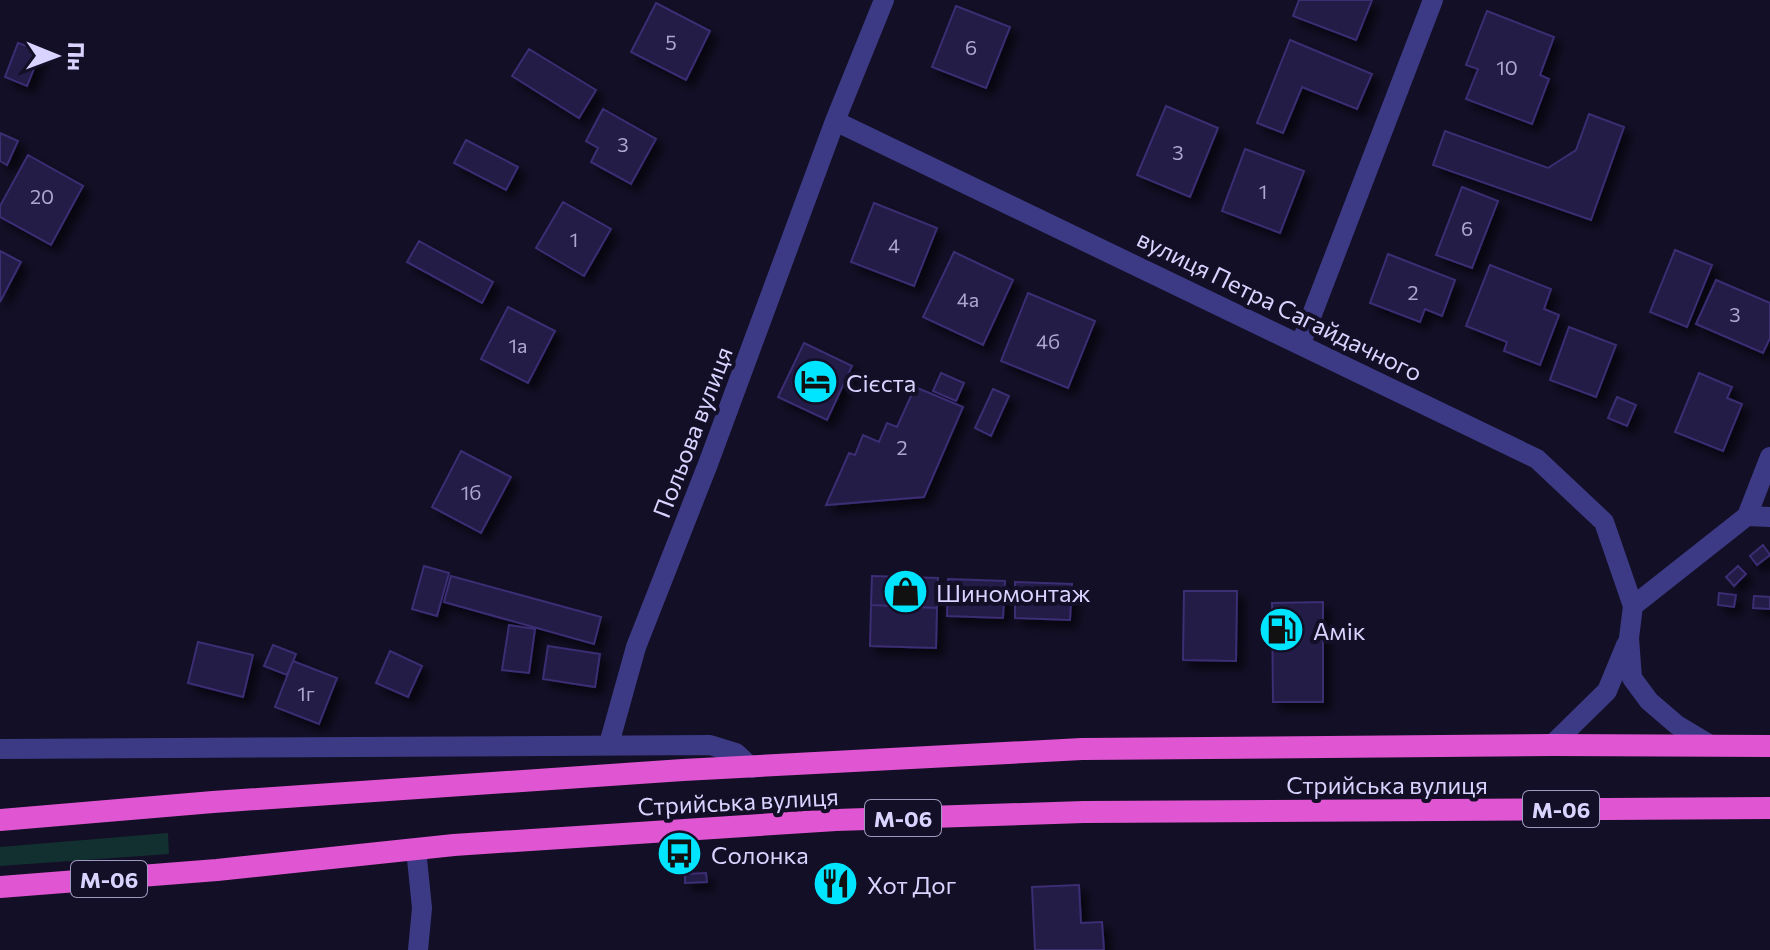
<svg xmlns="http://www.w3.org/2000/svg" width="1770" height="950" viewBox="0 0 1770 950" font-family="Commissioner,sans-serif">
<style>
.green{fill:#12302f}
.building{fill:#241b47;stroke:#3b2d73;stroke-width:2;filter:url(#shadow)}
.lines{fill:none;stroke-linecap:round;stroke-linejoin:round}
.minor{stroke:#3d3a85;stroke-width:20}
.trunk{stroke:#e055d1;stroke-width:22}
.labels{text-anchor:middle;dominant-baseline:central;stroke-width:8;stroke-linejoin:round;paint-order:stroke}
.number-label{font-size:20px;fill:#aca6d1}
.shield{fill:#130f26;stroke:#9e99be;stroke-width:2}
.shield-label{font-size:22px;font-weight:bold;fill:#d9d4ff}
.street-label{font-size:24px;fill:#d9d4ff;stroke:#130f26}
.poi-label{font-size:24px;fill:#d9d4ff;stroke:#130f26;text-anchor:start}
</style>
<defs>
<filter id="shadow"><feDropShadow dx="7" dy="7" stdDeviation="4" flood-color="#0009"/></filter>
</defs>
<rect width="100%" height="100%" fill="#130f26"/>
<path class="green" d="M168,833L169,854L0,866V847Z"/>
<path class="building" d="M1299,0H1372L1356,40L1293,16Z
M656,3L710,31L686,80L631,52Z
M956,6L1010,27L986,88L932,67Z
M1487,11L1554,37L1540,75L1549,79L1532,124L1466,99L1478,69L1466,65Z
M1290,40L1372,74L1357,109L1302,87L1283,133L1257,123Z
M18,43L41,51L27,86L5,77Z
M529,49L596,90L579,118L512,76Z
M1166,106L1218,128L1190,197L1137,175Z
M603,109L656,139L631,184L591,162L598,148L586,141Z
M1589,114L1624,127L1591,220L1433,165L1445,131L1548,168L1576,150Z
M0,133L18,141L7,165L0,161Z
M466,140L518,167L506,190L454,163Z
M1245,149L1304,171L1280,233L1222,211Z
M28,155L83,186L51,245L0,217V206Z
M1462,187L1498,201L1472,268L1436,255Z
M563,202L611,229L584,276L536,248Z
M874,203L937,228L914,286L851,262Z
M419,241L493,282L482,303L407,262Z
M1675,250L1712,265L1687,327L1650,312Z
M0,251L21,262L0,302Z
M954,252L1013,280L983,345L923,317Z
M1388,254L1455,280L1442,316L1425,309L1420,322L1370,303Z
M1490,265L1551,289L1544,309L1559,315L1540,365L1504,351L1507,342L1466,326Z
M1716,280L1770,303V338L1763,353L1696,324Z
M1028,293L1095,321L1068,388L1001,361Z
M508,307L555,331L528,383L481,359Z
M1569,327L1616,345L1596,397L1550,380Z
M804,343L852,366L827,420L778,397Z
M941,373L964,383L956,401L933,391Z
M1699,373L1732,387L1727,398L1742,404L1723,451L1675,432Z
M915,387L963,407L924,497L826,505L849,453L855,455L863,435L879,442L887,423L897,427Z
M993,389L1009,396L991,436L975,428Z
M1617,397L1636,405L1627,426L1608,418Z
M461,451L511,477L481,533L432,507Z
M1763,545L1770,555L1757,565L1750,556Z
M424,566L449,573L437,616L412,609Z
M1738,566L1746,574L1734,586L1726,577Z
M451,576L601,617L594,644L444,602Z
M872,576L938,578L937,608L871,605Z
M948,579L1005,581L1003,618L947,616Z
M1015,582L1072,584L1070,620L1015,618Z
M1184,591H1237L1236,661L1183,660Z
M1719,593L1736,595L1734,607L1718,605Z
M1754,596L1770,597V609L1753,608Z
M1323,602V702H1273L1272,603Z
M871,605L937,608L936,648L870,646Z
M509,625L535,629L529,673L502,670Z
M198,642L253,655L243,697L188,683Z
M273,645L296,654L287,675L264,666Z
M548,646L600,654L595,687L543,679Z
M390,651L422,666L408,697L376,683Z
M293,661L337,678L319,724L275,707Z
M706,873L707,882L685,883V874Z
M1079,885L1081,923L1102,922L1104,950H1035L1032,887Z"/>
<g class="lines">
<path class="minor" d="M835,121L1537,459L1604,522L1633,606L1629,638L1632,678L1649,701L1677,725L1712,746
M1301,343L1433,0
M1747,516L1770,457
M1633,606L1747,516L1770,517
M609,744L636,647L708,464L835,121L884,0
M1552,745L1607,691L1626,645
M0,749L710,745L736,753L752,768
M416,849L422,908L418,950"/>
<path class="trunk" d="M0,820L213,802L683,770L1082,749L1552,745L1770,746
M0,887L217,870L454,845L836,820L1084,812L1770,808"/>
</g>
<defs>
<symbol id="hotel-disc" viewBox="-11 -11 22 22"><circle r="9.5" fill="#00e5ff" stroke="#130f26"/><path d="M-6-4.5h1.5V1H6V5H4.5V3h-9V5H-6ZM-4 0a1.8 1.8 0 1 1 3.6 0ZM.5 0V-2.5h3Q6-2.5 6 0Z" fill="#111"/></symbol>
<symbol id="shop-disc" viewBox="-11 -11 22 22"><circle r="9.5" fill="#00e5ff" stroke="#130f26"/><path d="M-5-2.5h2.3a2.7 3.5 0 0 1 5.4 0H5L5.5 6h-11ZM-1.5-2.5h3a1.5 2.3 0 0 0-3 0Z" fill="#111"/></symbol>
<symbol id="fuel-disc" viewBox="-11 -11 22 22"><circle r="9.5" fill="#00e5ff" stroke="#130f26"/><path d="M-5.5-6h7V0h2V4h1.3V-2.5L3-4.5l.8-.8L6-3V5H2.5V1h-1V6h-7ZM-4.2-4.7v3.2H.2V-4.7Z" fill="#111"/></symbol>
<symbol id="bus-disc" viewBox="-11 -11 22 22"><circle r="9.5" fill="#00e5ff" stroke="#130f26"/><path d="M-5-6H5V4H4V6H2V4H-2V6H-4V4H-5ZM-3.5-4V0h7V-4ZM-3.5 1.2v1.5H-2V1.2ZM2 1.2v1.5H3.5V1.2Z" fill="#111"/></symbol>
<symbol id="restaurant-disc" viewBox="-11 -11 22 22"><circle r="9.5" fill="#00e5ff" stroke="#130f26"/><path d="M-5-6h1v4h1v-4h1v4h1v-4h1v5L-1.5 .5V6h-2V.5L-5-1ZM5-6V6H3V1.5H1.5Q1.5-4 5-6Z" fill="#111"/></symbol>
</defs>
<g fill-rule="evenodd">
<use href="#hotel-disc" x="790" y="356" width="51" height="51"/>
<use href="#shop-disc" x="880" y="566" width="51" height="51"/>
<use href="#fuel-disc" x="1256" y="604" width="51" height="51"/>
<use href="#bus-disc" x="654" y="828" width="51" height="51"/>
<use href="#restaurant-disc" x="810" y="858" width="51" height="51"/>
</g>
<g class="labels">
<g class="number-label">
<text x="671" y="42">5</text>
<text x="971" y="47">6</text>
<text x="1507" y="67">10</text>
<text x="623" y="144">3</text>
<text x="1178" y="152">3</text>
<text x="1263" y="191">1</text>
<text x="42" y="196">20</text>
<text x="1467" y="228">6</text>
<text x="574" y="239">1</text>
<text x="894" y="245">4</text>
<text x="1413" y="292">2</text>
<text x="968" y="299">4а</text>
<text x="1735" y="314">3</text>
<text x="1048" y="341">4б</text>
<text x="518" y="345">1а</text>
<text x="902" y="447">2</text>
<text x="471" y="492">1б</text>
<text x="306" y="693">1г</text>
</g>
<g class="shield">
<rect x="1523" y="791" width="76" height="36" rx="6"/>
<rect x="865" y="800" width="76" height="36" rx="6"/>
<rect x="71" y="861" width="76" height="36" rx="6"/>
</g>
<g class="shield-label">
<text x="1561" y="809">М-06</text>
<text x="903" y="818">М-06</text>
<text x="109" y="879">М-06</text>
</g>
<g class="street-label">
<text transform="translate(1280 305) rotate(26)">вулиця Петра Сагайдачного</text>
<text transform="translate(692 432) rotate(-69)">Польова вулиця</text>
<text x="1387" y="784">Стрийська вулиця</text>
<text transform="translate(738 801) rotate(-3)">Стрийська вулиця</text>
</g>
<g class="poi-label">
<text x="846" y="382">Сієста</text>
<text x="936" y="592">Шиномонтаж</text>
<text x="1313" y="630">Амік</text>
<text x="711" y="854">Солонка</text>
<text x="867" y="884">Хот Дог</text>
</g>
</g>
<g transform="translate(56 56) rotate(91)" stroke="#130f26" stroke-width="6" paint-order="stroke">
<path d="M0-6L14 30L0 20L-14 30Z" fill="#d9d4ff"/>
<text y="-12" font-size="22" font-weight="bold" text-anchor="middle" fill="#d9d4ff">Пн</text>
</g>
</svg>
